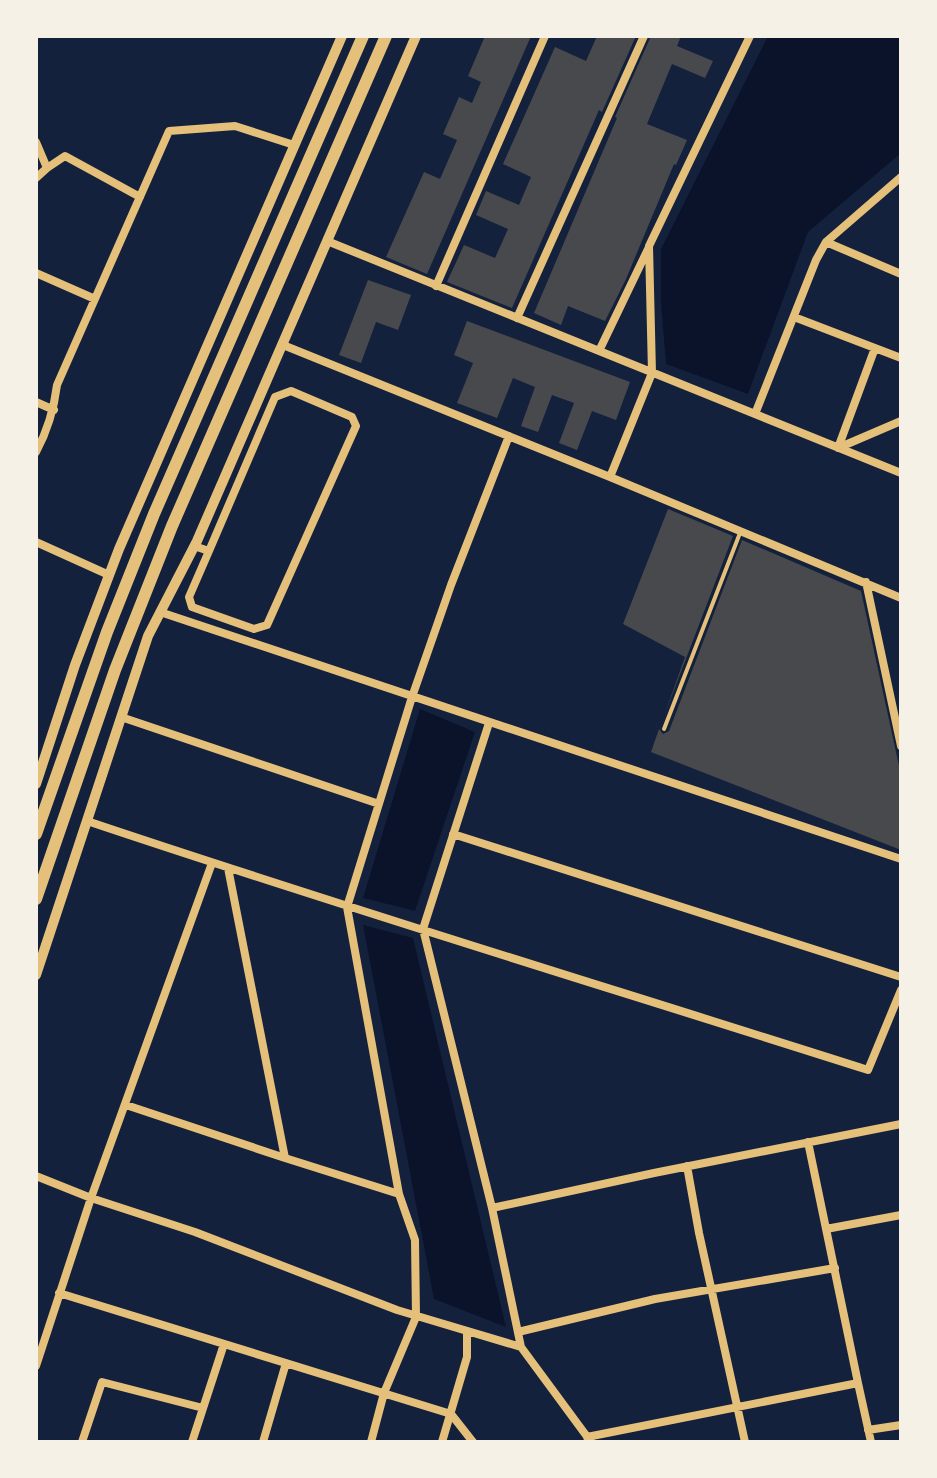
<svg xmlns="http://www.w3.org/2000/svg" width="937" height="1478" viewBox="0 0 937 1478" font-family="'Fira Sans',sans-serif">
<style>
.water{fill:#0b132b}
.building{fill:#48494c}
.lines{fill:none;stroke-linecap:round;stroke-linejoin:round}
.service{stroke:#e5c07b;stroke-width:4}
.minor{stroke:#e5c07b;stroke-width:8}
.tertiary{stroke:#e5c07b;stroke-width:10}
.trunk{stroke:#e5c07b;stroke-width:12}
</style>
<rect width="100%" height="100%" fill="#14213d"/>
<path class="water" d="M768,36H901V153L808,232L748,394L666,364L661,303V249Z
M420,709L475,732L415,911L363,898Z
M363,925L413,938L506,1327L434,1299Z"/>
<path class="building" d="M485,36H531L427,274L386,257L424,172L440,179L457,140L443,134L459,97L472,103L481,82L468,76Z
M597,36H636L602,112L599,110L512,308L447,282L464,245L495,258L508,229L476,215L486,191L519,205L531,177L503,164L555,47L586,61Z
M651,36H681L677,46L713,61L705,78L672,64L647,124L687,140L676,165L674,164L626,279L605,321L568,306L561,325L534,313L617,118L615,117Z
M368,280L411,295L398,330L376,322L361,363L339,355Z
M467,321L630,382L616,420L592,411L577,450L559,443L574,403L552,395L538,432L521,426L535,387L513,378L497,418L457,403L473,363L454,355Z
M668,509L733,536L664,716L685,657L623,624Z
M742,540L861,591L901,775V850L651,752L659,729L663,734L669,731Z"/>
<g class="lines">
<path class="service" d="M664,729L740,533"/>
<path class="minor" d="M36,142L47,168
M36,178L47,168L65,156L140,197
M327,241L901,473
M826,242L901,274
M36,273L95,299
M436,286L545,36
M794,317L901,358
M517,318L644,36
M283,345L610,477L901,598
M875,348L838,448L901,421
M599,351L649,247
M36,402L54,410
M755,414L816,260L826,242L901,177
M36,452C48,430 54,409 57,385L169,131L235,126L294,145
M610,477L652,373L649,246L750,36
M36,542L109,575
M194,546L209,551L189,597L192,607L254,629L267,625L356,426L352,417L291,391L275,397L209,551
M866,582L901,746
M160,612L901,859
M121,717L379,804
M489,723L423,929L492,1208L521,1347
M87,821C346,908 607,987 868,1070L901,990
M453,834L901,977
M228,868L285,1158L399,1194L347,907L412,697L451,585L509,436
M126,1105L285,1158
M687,1166L699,1233L745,1442
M36,1176L91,1198L195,1232L397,1310L521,1347L591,1442
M492,1208L654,1173L901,1124
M826,1229L901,1215
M59,1293L451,1414L473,1442
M518,1332L655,1299L835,1268
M36,1366L91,1198L212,863
M858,1383L871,1442
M868,1430L901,1425
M587,1437L858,1383L808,1142
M82,1442L102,1382L203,1408
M192,1442L224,1344
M263,1442L286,1363
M371,1442L384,1393L416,1317L415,1240L399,1194
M442,1442L467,1357V1331"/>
<path class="tertiary" d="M36,784L75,665L119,549L342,36
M36,975L148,636L197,541L416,36"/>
<path class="trunk" d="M36,834L107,632L154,514L363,36
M36,899L115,670L172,526L386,36"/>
</g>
<rect width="937" height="1478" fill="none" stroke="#f6f1e7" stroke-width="76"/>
</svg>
